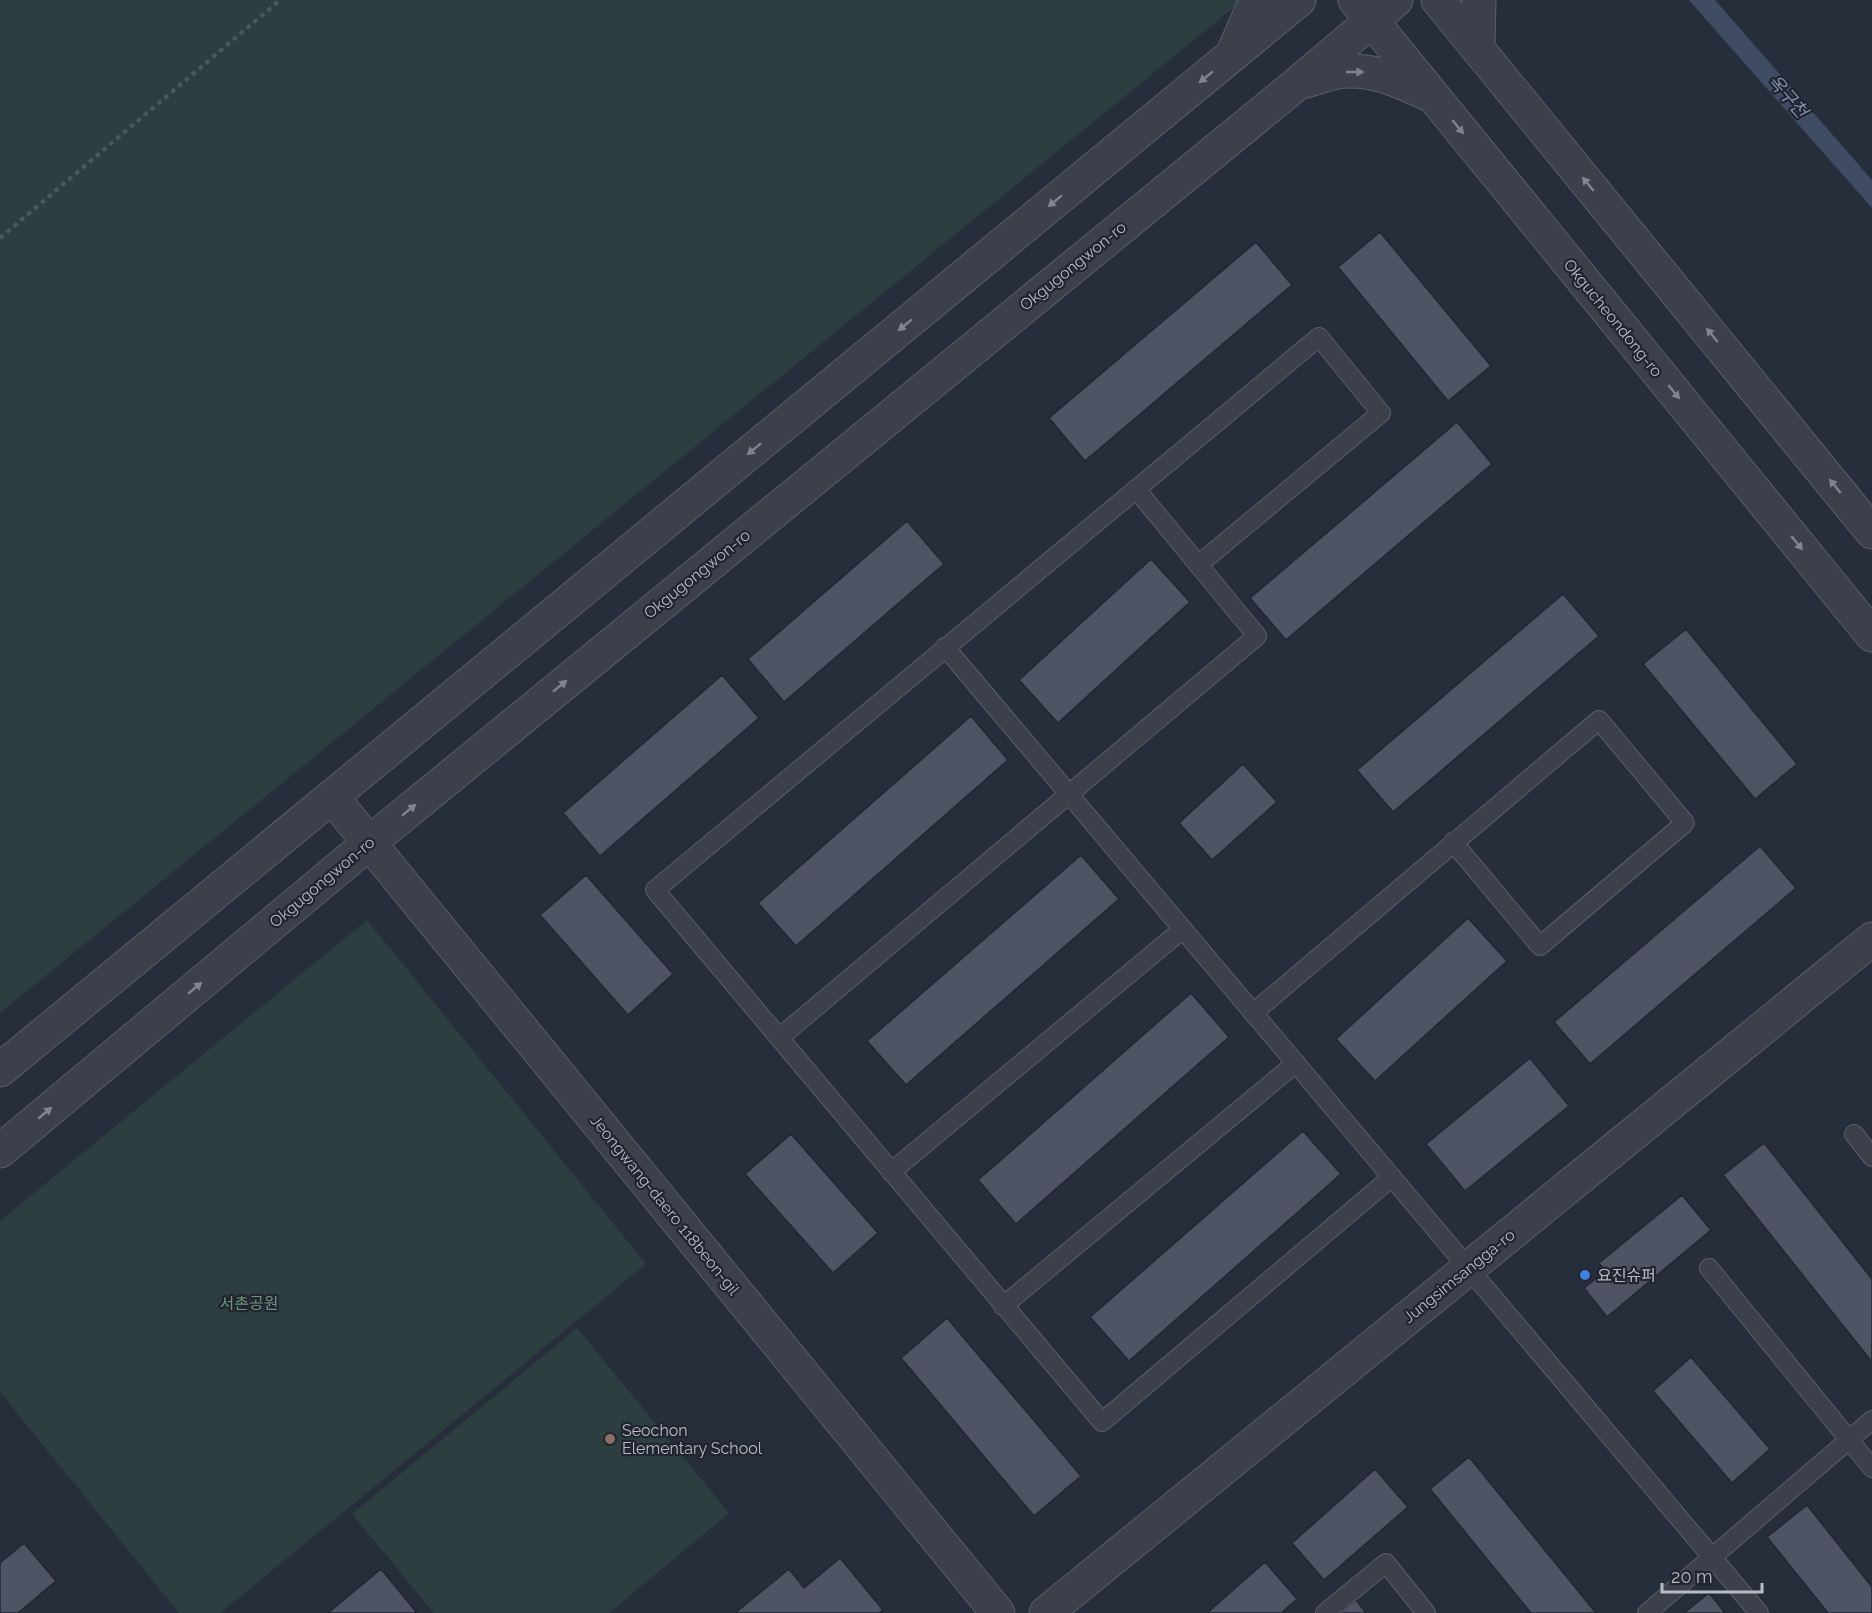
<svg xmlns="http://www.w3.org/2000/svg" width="1872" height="1613" viewBox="0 0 1872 1613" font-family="Raleway,'Noto Sans KR',sans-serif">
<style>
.green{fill:#2d3e40}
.water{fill:#404c64}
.building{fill:#4e5463;stroke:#222732;stroke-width:1.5}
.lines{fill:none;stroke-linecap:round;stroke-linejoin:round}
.service-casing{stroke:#595e69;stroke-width:20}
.tertiary-casing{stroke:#595e69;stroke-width:35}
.path{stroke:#4b595d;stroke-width:4;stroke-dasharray:4.5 4.5;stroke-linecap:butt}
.service{stroke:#3b404b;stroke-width:18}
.tertiary{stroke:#3b404b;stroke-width:33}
.oneway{fill:#7f848f}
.shop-dot{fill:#3f7fe0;stroke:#202530;stroke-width:2}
.education-dot{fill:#8d6e63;stroke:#202530;stroke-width:2}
.labels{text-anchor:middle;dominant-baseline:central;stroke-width:4.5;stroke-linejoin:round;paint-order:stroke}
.street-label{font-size:16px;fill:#b6bbc6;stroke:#202530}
.poi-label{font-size:16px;fill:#b6bbc6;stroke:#202530;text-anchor:start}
.park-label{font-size:16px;fill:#71947c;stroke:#202530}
.water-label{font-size:18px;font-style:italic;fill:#828faa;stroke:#202530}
</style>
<rect width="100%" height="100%" fill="#272e3b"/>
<path class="green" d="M0,0H1243L0,1013Z
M367,920L646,1264L220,1613H179L0,1392V1221Z
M577,1328L729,1513L609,1613H434L352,1514Z"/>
<path class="water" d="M1689,0H1715L1872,180V208Z"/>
<path class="building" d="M1380,232L1491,366L1448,401L1338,267Z
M1256,242L1292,285L1085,461L1049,418Z
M1457,422L1492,464L1286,640L1250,598Z
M907,521L944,564L784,702L748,659Z
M1151,559L1190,602L1058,723L1019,680Z
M1563,594L1599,636L1393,812L1357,770Z
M1686,629L1797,764L1755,799L1643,664Z
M722,675L759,718L600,856L563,813Z
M971,716L1008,760L796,946L758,903Z
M1243,764L1277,802L1212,860L1179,823Z
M1760,846L1796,888L1590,1064L1554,1022Z
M1081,855L1119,899L906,1085L867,1041Z
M586,875L673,974L628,1015L540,915Z
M1468,918L1507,961L1375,1081L1336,1039Z
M1191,993L1229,1037L1016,1224L978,1180Z
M1530,1058L1569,1106L1465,1191L1426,1144Z
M1303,1131L1341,1174L1129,1361L1090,1317Z
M791,1134L878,1233L833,1273L745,1174Z
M1764,1143L1872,1279V1362L1723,1175Z
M1682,1195L1711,1230L1607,1317L1584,1288L1605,1271L1599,1263Z
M947,1318L1081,1476L1034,1516L901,1358Z
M1691,1357L1770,1449L1732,1483L1653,1391Z
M1469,1457L1596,1613H1531L1430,1489Z
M1375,1469L1408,1507L1324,1580L1292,1543Z
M1807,1505L1872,1587V1613H1828L1767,1537Z
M24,1543L56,1581L18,1613H0V1563Z
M840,1558L883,1610L879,1613H735L789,1569L804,1588Z
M1265,1562L1297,1599L1281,1613H1207Z
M381,1569L417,1613H328Z
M1709,1593L1725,1613H1684Z
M1356,1600L1366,1613H1340Z"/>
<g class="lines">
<defs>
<path id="service" d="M1198,565L1381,413L1319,337L655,890L1102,1422L1392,1177
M945,647L1759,1613
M1253,1013L1599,720L1685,823L1540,946L1453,842
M779,1038L1257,636L1136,489
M1854,1134L1872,1157
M891,1172L1183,929
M1709,1268L1872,1468
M1003,1306L1296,1063
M1325,1613L1386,1563L1426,1613
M1647,1613L1872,1420"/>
<path id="tertiary" d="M1355,0L1872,635
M1438,0L1872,532
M1478,49L1479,0
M1234,51L1256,0
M1305,81C1316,78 1327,74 1337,72C1371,67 1399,81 1428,94
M332,797L998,1613
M0,1070L1299,0
M0,1151L369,843L1298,83L1396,0
M1046,1613L1872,939"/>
</defs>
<use href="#service" class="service-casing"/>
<use href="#tertiary" class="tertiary-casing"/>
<path class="path" d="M0,238L280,0"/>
<use href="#service" class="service"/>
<use href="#tertiary" class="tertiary"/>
</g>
<defs><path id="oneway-solid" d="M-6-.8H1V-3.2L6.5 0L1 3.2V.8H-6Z" transform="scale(1.5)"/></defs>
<g class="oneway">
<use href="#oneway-solid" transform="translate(1355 72)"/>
<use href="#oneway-solid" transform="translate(1206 77) rotate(141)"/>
<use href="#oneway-solid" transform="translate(1458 127) rotate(51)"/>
<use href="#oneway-solid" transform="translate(1588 184) rotate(-129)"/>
<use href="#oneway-solid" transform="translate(1055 201) rotate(141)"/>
<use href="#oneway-solid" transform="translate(905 325) rotate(141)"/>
<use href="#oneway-solid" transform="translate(1712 335) rotate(-129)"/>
<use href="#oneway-solid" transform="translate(1674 392) rotate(51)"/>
<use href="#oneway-solid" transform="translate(754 449) rotate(141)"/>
<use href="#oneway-solid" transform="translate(1835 486) rotate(-129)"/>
<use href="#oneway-solid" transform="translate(1797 543) rotate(51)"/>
<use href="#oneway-solid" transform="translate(560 686) rotate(-39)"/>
<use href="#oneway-solid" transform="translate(409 810) rotate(-39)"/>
<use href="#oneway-solid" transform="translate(195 988) rotate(-40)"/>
<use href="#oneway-solid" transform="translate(45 1113) rotate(-40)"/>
</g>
<circle class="shop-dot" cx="1585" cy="1275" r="6"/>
<circle class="education-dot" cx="610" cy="1439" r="6"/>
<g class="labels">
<g class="street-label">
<text transform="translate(1073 266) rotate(-39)">Okgugongwon-ro</text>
<text transform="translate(1613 318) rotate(51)">Okgucheondong-ro</text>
<text transform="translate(697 574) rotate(-39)">Okgugongwon-ro</text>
<text transform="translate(322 882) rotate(-40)">Okgugongwon-ro</text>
<text transform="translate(665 1205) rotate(51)">Jeongwang-daero 118beon-gil</text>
<text transform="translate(1459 1276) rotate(-39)">Jungsimsangga-ro</text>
</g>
<g class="poi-label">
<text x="1597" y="1275">요진슈퍼</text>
<text x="622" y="1430">Seochon<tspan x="622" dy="18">Elementary School</tspan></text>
</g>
<g class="park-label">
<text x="249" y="1303">서촌공원</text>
</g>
<g class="water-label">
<text transform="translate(1788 96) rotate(49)">옥구천</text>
</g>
</g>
<path d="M1662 1583v9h100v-9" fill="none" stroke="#b6bbc6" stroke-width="3"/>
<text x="1671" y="1583" font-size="18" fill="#b6bbc6" stroke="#202530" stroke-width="4.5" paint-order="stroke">20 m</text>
</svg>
